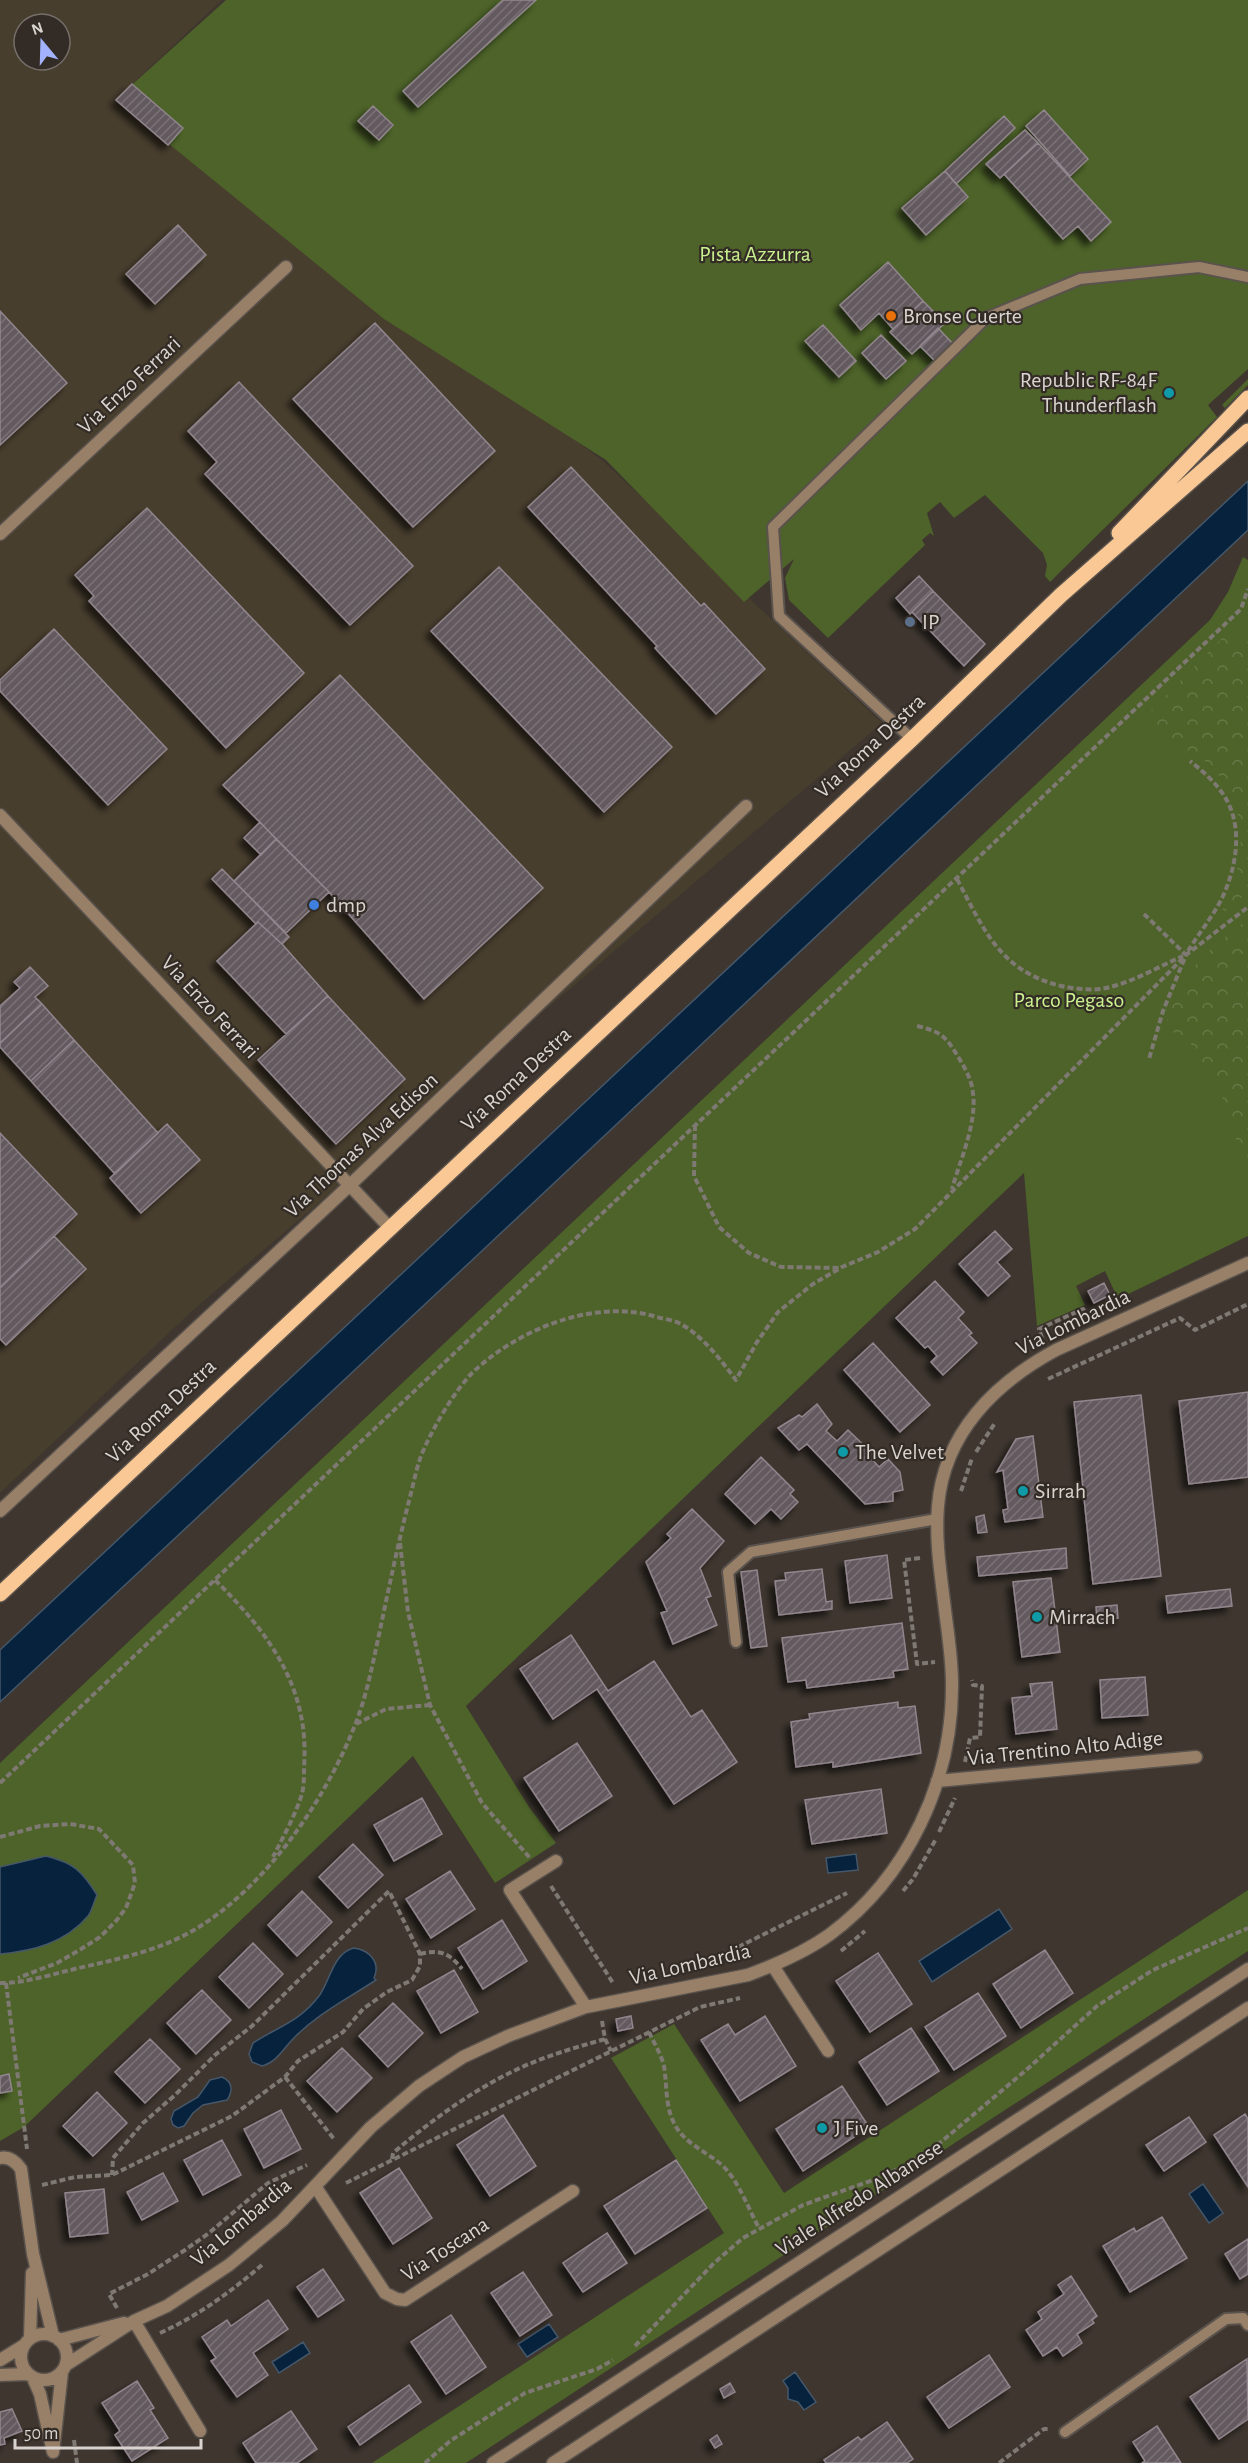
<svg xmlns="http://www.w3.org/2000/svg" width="1248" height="2463" viewBox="0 0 1248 2463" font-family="'Alegreya Sans',sans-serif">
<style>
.industrial{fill:#483e2e;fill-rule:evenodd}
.green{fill:#4d6329}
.forest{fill:url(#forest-crowns)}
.water{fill:#06223d;stroke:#455769;stroke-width:1.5}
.building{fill:url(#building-hatch);stroke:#91868d;stroke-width:1.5;filter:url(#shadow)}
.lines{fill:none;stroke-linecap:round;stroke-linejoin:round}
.service-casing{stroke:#5a524c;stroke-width:14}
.minor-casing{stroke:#5a524c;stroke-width:15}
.tertiary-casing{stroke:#5a524c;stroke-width:15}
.primary-casing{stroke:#5a524c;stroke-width:18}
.path{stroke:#7f7973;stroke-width:4;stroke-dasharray:6 3;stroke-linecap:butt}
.service{stroke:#988068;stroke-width:10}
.minor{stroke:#988068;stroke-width:12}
.tertiary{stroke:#988068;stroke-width:12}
.primary{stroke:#f9c895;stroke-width:15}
.food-dot{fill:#e8710a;stroke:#332c26;stroke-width:2}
.culture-dot{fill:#0f9aa8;stroke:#332c26;stroke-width:2}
.service-dot{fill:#5c6f8a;stroke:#332c26;stroke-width:2}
.shop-dot{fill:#3f7fe0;stroke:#332c26;stroke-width:2}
.labels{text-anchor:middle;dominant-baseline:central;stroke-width:4.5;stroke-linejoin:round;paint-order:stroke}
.park-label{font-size:22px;fill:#caf18f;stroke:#332c26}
.poi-label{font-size:22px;fill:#d9d4d0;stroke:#332c26;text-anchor:start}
.street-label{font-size:22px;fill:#d9d4d0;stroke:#332c26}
</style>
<defs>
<pattern id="forest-crowns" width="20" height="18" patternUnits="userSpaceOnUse" patternTransform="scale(1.5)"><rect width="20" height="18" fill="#4d6329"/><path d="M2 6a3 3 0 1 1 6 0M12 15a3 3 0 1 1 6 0" fill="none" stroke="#667847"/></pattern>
<pattern id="building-hatch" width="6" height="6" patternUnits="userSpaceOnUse" patternTransform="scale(1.5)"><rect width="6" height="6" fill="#645a60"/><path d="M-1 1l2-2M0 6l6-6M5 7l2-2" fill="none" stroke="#7a7176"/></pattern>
<filter id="shadow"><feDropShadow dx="-5.5" dy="5.5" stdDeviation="3" flood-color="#0009"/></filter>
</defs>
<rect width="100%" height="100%" fill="#3e362f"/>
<path class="industrial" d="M0,0H222L115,100L602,460L882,723L192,1311L0,1493ZM24,24H60V60H24Z"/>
<path class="green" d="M226,0H1248V369L1208,405L1217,417L1050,582L1045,576L1047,565L1043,553L985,495L954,518L940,502L927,513L934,536L930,533L922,540L925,545L828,638L789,600L785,578L794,559L744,602L606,460L384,319L115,100Z
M1248,379V385L1225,408L1222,405Z
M1243,557L1248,560V1236L1118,1299L1105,1271L1076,1286L1085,1305L1037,1326L1024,1173L466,1706L529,1807L556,1843L495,1883L413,1756L24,2127L0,2141V1763L1210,620L1228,592Z
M1248,1890V1951L466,2463H372L724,2233L611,2058L674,2024L784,2193Z"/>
<path class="forest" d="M1228,632L1248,641V892L1220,916C1238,874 1248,846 1234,801C1227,783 1213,766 1197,755C1190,750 1182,749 1176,745C1164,738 1154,727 1143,719Z
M1248,919V1176L1215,1076L1199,1067L1192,1045L1173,1032L1167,1021C1176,974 1212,947 1248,919Z"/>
<path class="water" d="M1248,481V530L484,1249L0,1702V1650Z
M856,1854L858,1870L828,1873L826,1858Z
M46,1856C74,1863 82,1871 97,1895C94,1901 92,1911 88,1916C65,1943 33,1951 0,1954V1867Z
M999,1909L1012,1929L932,1982L919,1961Z
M354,1948C369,1950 381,1962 374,1978L376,1980C347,1999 315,2015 291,2041C282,2051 276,2062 262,2066L252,2062L249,2054L253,2043C279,2026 299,2022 319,1996C330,1981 333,1953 354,1948Z
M222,2077C233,2082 233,2091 227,2100L203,2105L193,2113L184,2126L178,2128L173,2125L171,2119L174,2111L198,2097L210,2080Z
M1203,2184L1223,2213L1209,2223L1189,2194Z
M549,2324L558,2337L527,2357L518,2344Z
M303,2342L310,2353L279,2373L272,2362Z
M795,2372L816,2402L804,2410L798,2402L788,2399V2388L783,2381Z"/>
<path class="building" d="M503,0H536L418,107L403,91Z
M132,84L183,128L168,145L116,100Z
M373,106L393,125L379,140L358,121Z
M1044,110L1088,159L1070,176L1026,126Z
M1004,116L1015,128L956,184L945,171Z
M1025,130L1038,143L1000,178L986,164Z
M1038,143L1111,222L1091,241L1078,226L1063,239L1004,174Z
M945,171L968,197L926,235L902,208Z
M178,225L206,255L155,304L126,274Z
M888,262L923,301L893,329L879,313L861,330L840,305Z
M923,301L945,323L912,354L890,332Z
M0,311L67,383L0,445Z
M375,323L495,451L413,527L293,399Z
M823,325L856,361L839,377L805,341Z
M938,328L954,345L936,362L920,346Z
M881,335L906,361L886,379L862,353Z
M239,382L413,566L350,625L205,474L217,462L188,431Z
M571,467L701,606L704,603L765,669L716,714L655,648L657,646L528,507Z
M147,508L304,673L226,748L89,601L94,596L75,575Z
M499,567L672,747L604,812L431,631Z
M919,576L933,591L910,614L896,598Z
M933,591L985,644L964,666L912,612Z
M54,629L167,749L108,805L0,691V680Z
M340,675L543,888L424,999L329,892L223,785Z
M260,822L276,839L261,855L244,838Z
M276,839L329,892L286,933L234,881Z
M222,869L289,937L282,944L258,922L256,924L212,879Z
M258,922L282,944L328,996L286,1034L217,961Z
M30,967L48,986L35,997L42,1004L0,1043V1006L20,988L14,982Z
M328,996L405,1079L336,1144L258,1060Z
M42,1004L74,1040L31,1081L0,1047V1043Z
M74,1040L158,1133L115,1174L31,1081Z
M167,1124L200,1160L141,1213L110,1178Z
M0,1133L77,1214L0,1288Z
M995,1231L1012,1249L997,1262L1010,1276L988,1296L959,1264Z
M54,1236L86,1269L6,1345L0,1339V1288Z
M935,1281L964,1312L958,1318L972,1333L969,1335L977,1343L943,1375L931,1362L937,1356L928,1346L925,1348L896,1318Z
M1104,1283L1110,1295L1094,1303L1088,1291Z
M873,1343L930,1405L900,1432L844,1370Z
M1248,1392V1477L1189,1484L1179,1401Z
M1141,1395L1161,1576L1093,1584L1074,1402Z
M817,1404L832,1424L826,1431L837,1441L848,1430L873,1454L870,1457L879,1467L888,1459L900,1472L903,1490L893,1492V1501L865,1504L807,1444L799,1450L778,1428L799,1415L802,1417Z
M1033,1436L1043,1517L1005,1522L1003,1510L1008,1509L1003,1470L997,1472L1016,1439Z
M761,1457L794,1490L790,1494L798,1502L781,1519L771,1509L755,1524L725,1494Z
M692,1509L724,1541L700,1568L711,1596L706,1598L717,1625L673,1644L661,1613L667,1611L646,1562L671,1538L667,1534Z
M984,1515L987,1532L978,1533L976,1517Z
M1066,1548L1067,1568L979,1576L977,1557Z
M887,1555L892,1598L850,1603L845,1561Z
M822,1569L826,1602L832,1601V1609L779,1615L775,1581L786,1580L785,1573Z
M757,1570L767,1646L751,1648L741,1572Z
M1051,1578L1060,1652L1022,1657L1013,1582Z
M1230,1589L1232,1606L1168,1613L1166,1596Z
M1117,1605L1118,1618L1097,1620L1096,1607Z
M902,1623L908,1669L893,1671L894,1677L807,1688L806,1680L788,1682L782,1638Z
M571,1635L608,1691L654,1661L691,1717L702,1710L737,1762L674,1804L597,1689L553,1719L520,1669Z
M1145,1677L1148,1715L1102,1718L1100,1680Z
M1052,1682L1057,1729L1016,1734L1012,1698L1032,1696L1030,1684Z
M898,1702V1708L915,1706L921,1753L833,1767V1762L796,1767L791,1722L810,1719L809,1714Z
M577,1743L612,1796L559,1831L524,1778Z
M881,1789L887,1833L812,1844L805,1800Z
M422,1798L442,1834L394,1861L374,1825Z
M353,1844L383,1875L348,1908L319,1877Z
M450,1871L475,1909L431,1938L406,1899Z
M302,1891L332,1922L297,1956L268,1925Z
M502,1920L527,1961L483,1989L458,1948Z
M253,1943L283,1974L249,2008L219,1977Z
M1045,1950L1073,1993L1021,2028L993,1984Z
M878,1953L912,2004L870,2032L836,1981Z
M454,1970L478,2012L441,2033L417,1991Z
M202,1990L231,2020L196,2054L167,2023Z
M978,1993L1006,2036L954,2070L925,2027Z
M393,2003L423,2033L388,2067L359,2036Z
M631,2016L633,2028L618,2031L616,2019Z
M765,2016L796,2066L740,2101L701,2040L728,2024L735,2035Z
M911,2028L939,2071L887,2105L859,2062Z
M150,2039L180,2069L145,2103L115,2072Z
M342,2048L372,2078L337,2112L307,2081Z
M9,2074L12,2091L0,2093V2076Z
M842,2086L869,2127L803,2171L776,2129Z
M97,2092L127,2123L93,2156L63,2126Z
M281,2110L301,2149L264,2168L244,2129Z
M1245,2114L1248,2119V2187L1214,2135Z
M503,2115L536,2166L490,2196L457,2145Z
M1189,2117L1206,2142L1164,2171L1146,2145Z
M222,2140L241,2175L203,2195L184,2160Z
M676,2160L707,2208L635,2254L604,2206Z
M399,2168L432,2218L393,2244L360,2193Z
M163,2173L178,2201L142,2220L127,2192Z
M104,2189L108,2233L70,2237L65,2193Z
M1162,2217L1187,2258L1130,2292L1103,2246L1134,2228L1136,2232Z
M607,2233L627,2263L583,2292L563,2263Z
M1248,2239V2274L1240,2279L1225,2254Z
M323,2269L344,2300L318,2317L297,2287Z
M523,2272L552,2315L520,2336L491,2293Z
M1071,2276L1097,2316L1092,2320L1094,2323L1077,2334L1082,2343L1063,2356L1057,2347L1043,2356L1026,2330L1042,2319L1038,2312L1064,2294L1058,2285Z
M268,2300L288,2329L253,2353L268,2375L237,2397L211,2361L216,2358L202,2337L227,2320L231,2326Z
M451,2315L486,2367L446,2394L411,2342Z
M989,2355L1010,2387L949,2428L927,2397Z
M1247,2359L1248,2419L1219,2439L1190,2397Z
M137,2381L154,2408L150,2410L168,2438L132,2461L115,2435L120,2431L102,2403Z
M730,2383L735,2392L724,2398L720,2389Z
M409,2385L421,2402L360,2445L348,2427Z
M12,2409L22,2431L4,2438L5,2444L0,2445V2412Z
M291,2411L317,2449L297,2463H256L243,2443Z
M887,2422L913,2459L907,2463H826L824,2460L858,2437L861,2440Z
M1157,2426L1181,2463H1142L1145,2461L1133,2442Z
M717,2435L722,2444L715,2448L710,2440Z"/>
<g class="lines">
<defs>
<path id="service" d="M912,739L779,616L773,527L986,318L1080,279L1199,267L1248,277
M736,1642L728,1572L751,1552L937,1519
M1065,2432L1226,2319L1243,2318L1248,2325"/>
<path id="minor" d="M0,534L286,267
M0,815L390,1228
M0,1511L350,1185L746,806
M937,1781L1196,1757
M556,1861L510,1890L586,2007
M773,1966L828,2051
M0,2158C9,2156 16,2162 21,2169L33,2254L53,2336
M315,2186L385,2293L397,2299L405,2300L573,2191
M134,2321L200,2431
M21 2357a23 23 0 1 1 46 0a23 23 0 1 1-46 0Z
M30,2338L32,2273
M59,2340L124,2323
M0,2360L23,2346
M66,2365L134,2321L167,2306L229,2265L282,2221L371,2127L419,2086L463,2057L508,2036L586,2007L748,1975C775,1965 805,1952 829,1935C908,1877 953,1780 952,1683C952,1659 948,1634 945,1610C941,1576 935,1541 938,1506C944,1433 995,1383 1056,1350L1248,1263
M0,2375L27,2374
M33,2378L40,2394L53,2452L62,2372"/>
<path id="tertiary" d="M493,2463L1248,1969
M553,2463L1248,2008"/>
<path id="primary" d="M1119,533L1248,398
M0,1594L912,739L1061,595L1248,431"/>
</defs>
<use href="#service" class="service-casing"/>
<use href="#minor" class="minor-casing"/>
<use href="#tertiary" class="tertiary-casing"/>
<use href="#primary" class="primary-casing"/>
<path class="path" d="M957,879C984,930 1000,971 1061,986C1075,989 1092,991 1106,988C1133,982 1158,967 1183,956
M1144,914L1186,955L1163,1011L1149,1059
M1188,951C1199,933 1214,915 1223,896C1238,863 1244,820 1220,790C1212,779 1201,770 1190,761
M917,1026C939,1031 945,1035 957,1055C964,1066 972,1080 973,1093C977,1124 960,1160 952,1189
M695,1125L694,1176L719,1227L749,1253L781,1267L840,1268
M1042,1338L1039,1329L1083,1309L1088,1316
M1048,1379L1180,1318L1195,1330L1248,1304
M976,1452L995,1423
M961,1491L972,1458
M400,1543L408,1612L430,1705L482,1803L530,1858
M920,1558L904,1560L917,1664L935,1662
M215,1580C269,1633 310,1688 304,1767C304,1776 304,1786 302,1794C295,1816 283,1837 273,1857
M356,1724L386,1709L430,1705
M965,1762L970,1738L980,1737L982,1686L973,1685L972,1680
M0,1783L1241,609L1248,589
M939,1832L955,1798
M0,1837L40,1826L70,1824L99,1829L133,1865L135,1883L126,1908L116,1921L100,1937L78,1951L57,1963L18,1978
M551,1886L613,1983
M903,1891L913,1879L936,1839
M841,1951L865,1931
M420,1954C441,1949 449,1953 462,1969
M706,1963L847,1893
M0,1983C23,1984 56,1973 79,1968C118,1959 158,1951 194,1930C265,1888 325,1801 355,1725C367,1695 373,1662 380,1630C389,1587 398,1544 409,1501C413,1486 416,1470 421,1456C431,1431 453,1393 472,1373C518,1329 595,1298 657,1317C664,1319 673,1320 679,1323C703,1336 720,1359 736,1380L757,1342L778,1312L813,1284L842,1267L878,1252L915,1229L1186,955L1248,907
M6,1983L27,2149
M602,2021L605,2039L611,2051
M649,2032C654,2043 661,2054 664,2066C667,2084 665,2103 673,2121C683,2144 707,2151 724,2167C740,2184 748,2208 759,2228
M285,2077L334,2139
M392,2159L393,2153C433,2119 474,2089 522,2067C549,2055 577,2047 605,2039
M346,2183L700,2007L740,1998
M42,2185L75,2177L112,2175L232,2116L285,2077L298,2061L343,2032L363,2009L387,1992L412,1980L420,1966V1954L389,1891L252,2026L215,2055L175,2095L143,2123L113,2158L112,2175
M117,2308L109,2294L148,2274L185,2250L209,2233L268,2183L307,2165
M160,2333C198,2316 232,2291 263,2264
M635,2346L714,2263L743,2238L803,2205L884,2176L928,2153L1025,2071L1097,2006L1153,1970L1248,1928
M74,2440L77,2463
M425,2463L450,2441L525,2393L597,2369L613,2360
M999,2463L1044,2429H1050"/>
<use href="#service" class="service"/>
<use href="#minor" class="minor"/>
<use href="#tertiary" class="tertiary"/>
<use href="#primary" class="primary"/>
</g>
<circle class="food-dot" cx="891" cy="316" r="6"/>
<g class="culture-dot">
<circle cx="1169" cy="393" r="6"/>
<circle cx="843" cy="1452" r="6"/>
<circle cx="1023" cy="1491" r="6"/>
<circle cx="1037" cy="1617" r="6"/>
<circle cx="822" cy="2128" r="6"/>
</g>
<circle class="service-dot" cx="910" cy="622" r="6"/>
<circle class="shop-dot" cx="314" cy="905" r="6"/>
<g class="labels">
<g class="park-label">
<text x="755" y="254">Pista Azzurra</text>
<text x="1069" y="1000">Parco Pegaso</text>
</g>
<g class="poi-label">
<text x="903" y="316">Bronse Cuerte</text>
<text x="1157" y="380" text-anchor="end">Republic RF-84F<tspan x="1157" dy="25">Thunderflash</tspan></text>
<text x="922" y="622">IP</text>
<text x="326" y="905">dmp</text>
<text x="855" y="1452">The Velvet</text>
<text x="1035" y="1491">Sirrah</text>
<text x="1049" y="1617">Mirrach</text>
<text x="834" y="2128">J Five</text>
</g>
<g class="street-label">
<text transform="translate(129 385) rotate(-43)">Via Enzo Ferrari</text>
<text transform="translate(870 746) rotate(-43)">Via Roma Destra</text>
<text transform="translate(210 1007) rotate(47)">Via Enzo Ferrari</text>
<text transform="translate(516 1079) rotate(-43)">Via Roma Destra</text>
<text transform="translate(361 1145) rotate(-43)">Via Thomas Alva Edison</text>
<text transform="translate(1073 1322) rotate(-26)">Via Lombardia</text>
<text transform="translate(161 1411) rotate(-43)">Via Roma Destra</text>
<text transform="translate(1065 1748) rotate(-6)">Via Trentino Alto Adige</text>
<text transform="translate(690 1964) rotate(-13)">Via Lombardia</text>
<text transform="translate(859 2198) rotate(-33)">Viale Alfredo Albanese</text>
<text transform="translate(241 2222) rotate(-40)">Via Lombardia</text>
<text transform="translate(445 2249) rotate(-33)">Via Toscana</text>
</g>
</g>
<g transform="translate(42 42) rotate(341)"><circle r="28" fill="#332c26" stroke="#756f6a" stroke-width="1.5"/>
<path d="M0-4.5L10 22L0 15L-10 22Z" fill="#a2b2fd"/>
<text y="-9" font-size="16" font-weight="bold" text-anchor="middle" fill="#d9d4d0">N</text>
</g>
<path d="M15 2439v9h186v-9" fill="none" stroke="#d9d4d0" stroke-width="3"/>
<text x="24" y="2439" font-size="18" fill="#d9d4d0" stroke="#332c26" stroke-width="4.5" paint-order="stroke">50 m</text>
</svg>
